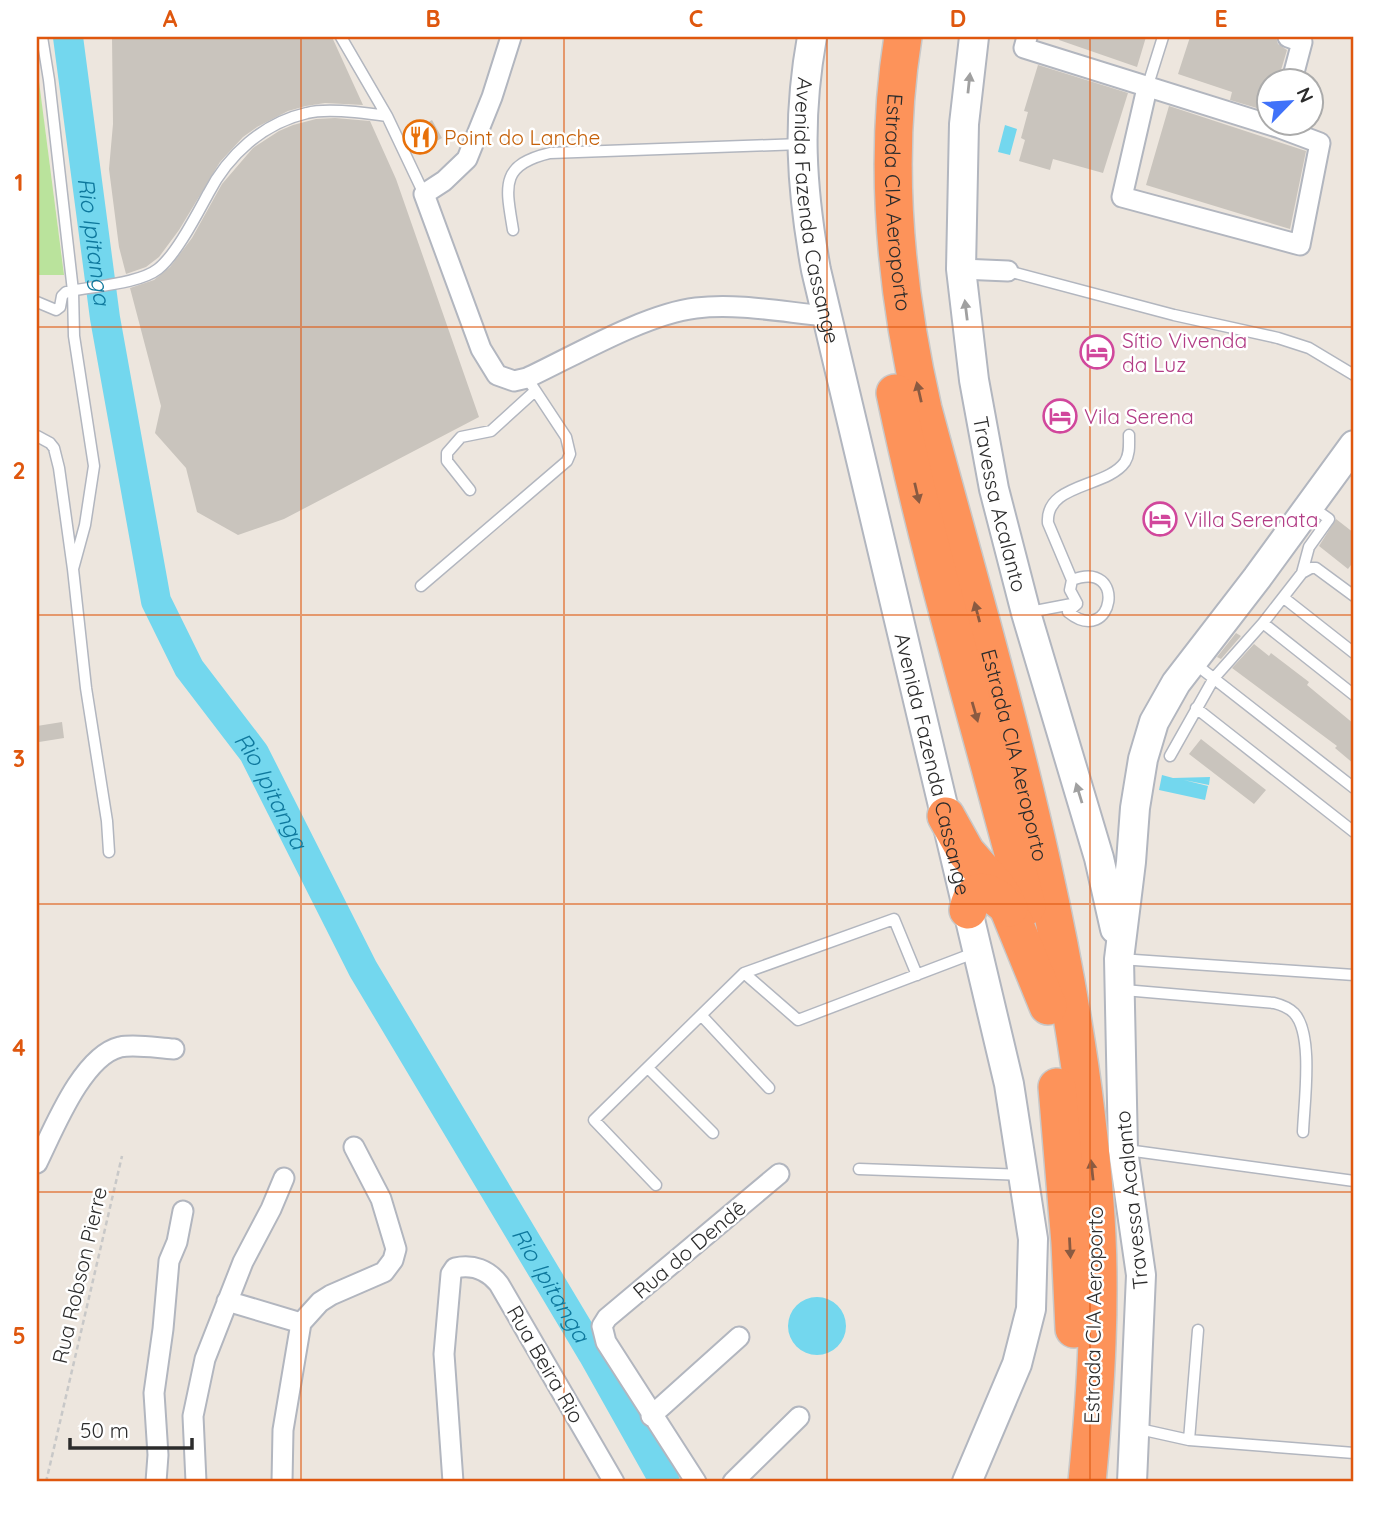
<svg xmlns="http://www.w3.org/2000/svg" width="1391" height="1519" viewBox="0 0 1391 1519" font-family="Quicksand,sans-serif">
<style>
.green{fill:#bae39c}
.water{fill:#73d7ee}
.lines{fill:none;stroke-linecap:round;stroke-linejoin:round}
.river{stroke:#73d7ee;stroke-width:30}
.building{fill:#c9c4bd}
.lane-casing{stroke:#b2b6bf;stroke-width:13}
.street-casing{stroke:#b2b6bf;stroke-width:23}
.secondary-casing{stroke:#b2b6bf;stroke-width:32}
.highway-casing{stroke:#c8c8c8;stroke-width:40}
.path{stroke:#c8c8c8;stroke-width:2.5;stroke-dasharray:5 3.5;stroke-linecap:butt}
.lane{stroke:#fff;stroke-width:10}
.street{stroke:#fff;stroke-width:19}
.secondary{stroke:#fff;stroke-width:28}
.highway{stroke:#fd935a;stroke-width:37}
.oneway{fill:#a0a0a0}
.oneway2{fill:#8a5a41}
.grid{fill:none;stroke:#df570e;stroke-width:2;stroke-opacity:0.55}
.labels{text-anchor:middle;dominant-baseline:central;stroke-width:5;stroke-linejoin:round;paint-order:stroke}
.food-label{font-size:21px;fill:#c56008;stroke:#fff;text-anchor:start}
.street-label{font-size:21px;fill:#2c2c2c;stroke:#fff}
.hotel-label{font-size:21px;fill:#b23c85;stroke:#fff;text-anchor:start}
.water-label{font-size:23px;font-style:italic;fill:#0e789d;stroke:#fff}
.neatline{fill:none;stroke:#df570e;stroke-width:2.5}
.grid-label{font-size:23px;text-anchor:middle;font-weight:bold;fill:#df570e}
</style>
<rect width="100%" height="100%" fill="#ede6de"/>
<path class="green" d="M37,66L64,275H37Z"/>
<path class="water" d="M1005,125L1017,129L1010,155L998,152Z
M1162,775L1173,778L1210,777L1209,785L1184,780L1208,786L1205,800L1159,790Z
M788 1326a29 29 0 1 1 58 0a29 29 0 1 1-58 0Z"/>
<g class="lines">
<path class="river" id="s1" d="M68,37L105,318L156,601L189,668L254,753L363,969L593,1354L665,1482"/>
</g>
<path class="building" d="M112,37H332L363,105L325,103L306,106L288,111L257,127L243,137L220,162L179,230L159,257L146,267L126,274L119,247L109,169L113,124Z
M1060,37H1146L1137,67L1059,40Z
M1190,37H1276L1278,44L1287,50L1278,80H1269L1267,111L1230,100L1232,92L1178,74Z
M1038,65L1128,93L1103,173L1053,159L1050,170L1019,161L1025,140L1021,138L1028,112L1024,111Z
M1169,106L1306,151L1290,229L1146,185Z
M335,118L370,121L396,179L479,417L284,519L238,535L197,512L186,468L155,433L161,406L130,288L154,280L170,267L192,238L222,184L253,148L279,131L293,125L316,119Z
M432,120L442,138L420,150L410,133Z
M1336,519L1354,533V561L1348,569L1319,546Z
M1236,633L1241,636L1221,659L1217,657Z
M1254,644L1269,656L1271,653L1309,682L1307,685L1354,724V764L1335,748L1337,746L1232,668Z
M62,722L64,738L39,742L37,726Z
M1201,739L1266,790L1254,804L1189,754Z"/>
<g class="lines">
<defs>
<path id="lane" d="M42,37L49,80L73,291L74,336L94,466L85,525L73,569
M1147,88L1163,37
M387,116L424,194
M513,230C506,187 499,165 550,153L801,144
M1008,271L1174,315L1278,338L1309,348L1354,375
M37,302L56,310L60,307L62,296L66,292C92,286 139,284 158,269C176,255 197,214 208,194C228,155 263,123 307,113C326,108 367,113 387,116L341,37
M37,436L50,443L54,448L59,468L73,569L86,688L107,821L109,852
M470,490L447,461V453L461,437L491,431L535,391
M1302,573L1309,547L1329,519L1322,514
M1072,580C1128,558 1114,649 1068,612L1077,604
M421,586L567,461L570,454L566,437L527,378
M1284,598L1354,653
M1030,612L1077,603L1070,590L1072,580L1048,523C1045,483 1107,488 1125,462C1130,454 1129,445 1129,435
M1263,623L1354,695
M1194,663L1354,788
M1196,708L1354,832
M1170,756L1214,678L1263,623L1302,573L1311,568H1316L1354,596
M1120,959L1354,975
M744,973L894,919L917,975
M1124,990L1274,1003C1282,1005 1288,1007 1294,1013C1314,1034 1304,1103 1303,1132
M702,1016L769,1088
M648,1068L713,1133
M1127,1150L1354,1181
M859,1169L1022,1175
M656,1185L594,1120L744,973L798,1020L974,953
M1135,1428L1189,1440L1354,1453
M1189,1440L1198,1330"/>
<path id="street" d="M511,37L492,97L467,159L444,181L424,194L481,349L497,375L514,381L527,378C574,356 645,314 696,308C738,303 783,312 825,316
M1027,37L1024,48L1280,128L1282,122
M1288,37L1302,42L1292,80
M1147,88L1122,197L1300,245L1320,143L1280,128
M961,269L1008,271
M37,1163C53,1131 82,1056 120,1047C136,1044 157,1048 174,1049
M227,1301L301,1323
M651,1416L739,1337
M156,1482L158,1455L154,1393L163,1329L169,1261L177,1242L183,1211
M196,1482L193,1416L205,1359L243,1262L271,1209L284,1178
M282,1482L283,1430L301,1323L320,1302L331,1295L384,1272L393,1260L396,1249L381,1199L354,1147
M453,1482L444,1354L451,1274L455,1268C473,1264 488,1270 499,1284L614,1482
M696,1482L606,1342L602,1326L607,1318L779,1174
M733,1482L799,1417"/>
<g id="secondary">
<path id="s2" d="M812,37C797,120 801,187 816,270L1009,1084L1033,1239L1031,1309L1017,1364L967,1482"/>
<path id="s3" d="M974,37L964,124L961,269L974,380L994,489L1026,613L1099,858L1115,929"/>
<path d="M1132,1482L1141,1275L1123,1150L1119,959L1131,862L1135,808L1143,759L1154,722L1176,683L1257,578L1354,445"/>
</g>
<g id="highway">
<path id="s4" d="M903,37C883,161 895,287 923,409C993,670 1075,932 1095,1203C1102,1295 1096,1390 1087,1482"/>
<path d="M895,393C931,566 983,735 1027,906"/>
<path d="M946,816L966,852L996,886L1004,898L1048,1006"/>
<path d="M968,910C973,880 994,894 1009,908"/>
<path d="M1057,1087L1070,1243L1074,1329"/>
</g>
</defs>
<use href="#lane" class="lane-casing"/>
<use href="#street" class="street-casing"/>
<use href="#secondary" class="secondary-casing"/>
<use href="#highway" class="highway-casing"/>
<path class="path" d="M46,1482L122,1156"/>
<use href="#lane" class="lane"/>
<use href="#street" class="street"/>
<use href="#secondary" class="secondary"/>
<use href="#highway" class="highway"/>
</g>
<defs><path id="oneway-solid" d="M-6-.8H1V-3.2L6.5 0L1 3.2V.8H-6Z" transform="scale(1.75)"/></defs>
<g class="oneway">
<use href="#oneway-solid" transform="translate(969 83) rotate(-84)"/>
<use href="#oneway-solid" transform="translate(966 310) rotate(-97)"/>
<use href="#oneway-solid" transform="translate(1079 793) rotate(-107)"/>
</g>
<g class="oneway2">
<use href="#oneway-solid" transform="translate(919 392) rotate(-103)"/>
<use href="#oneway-solid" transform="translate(917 493) rotate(77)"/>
<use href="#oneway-solid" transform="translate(977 612) rotate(-105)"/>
<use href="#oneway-solid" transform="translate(975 712) rotate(74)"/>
<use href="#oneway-solid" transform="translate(1092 1170) rotate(-96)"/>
<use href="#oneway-solid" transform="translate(1070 1248) rotate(87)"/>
</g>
<path class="grid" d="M301,37V1482M564,37V1482M827,37V1482M1090,37V1482M37,327H1354M37,615H1354M37,904H1354M37,1192H1354"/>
<defs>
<symbol id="restaurant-ring" viewBox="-11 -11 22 22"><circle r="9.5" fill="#fff" stroke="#e8710a" stroke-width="1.5"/><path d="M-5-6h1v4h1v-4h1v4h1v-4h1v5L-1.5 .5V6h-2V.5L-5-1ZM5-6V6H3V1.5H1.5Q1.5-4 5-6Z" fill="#e8710a"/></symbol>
<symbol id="hotel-ring" viewBox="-11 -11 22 22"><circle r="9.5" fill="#fff" stroke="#d1479c" stroke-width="1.5"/><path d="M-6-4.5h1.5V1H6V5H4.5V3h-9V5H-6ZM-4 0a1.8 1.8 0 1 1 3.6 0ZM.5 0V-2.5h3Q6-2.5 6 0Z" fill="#d1479c"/></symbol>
</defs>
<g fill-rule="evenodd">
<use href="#restaurant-ring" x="401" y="118" width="38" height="38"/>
<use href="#hotel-ring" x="1078" y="333" width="38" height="38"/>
<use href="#hotel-ring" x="1041" y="397" width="38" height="38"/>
<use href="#hotel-ring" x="1141" y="500" width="38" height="38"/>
</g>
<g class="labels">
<g class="food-label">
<text x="444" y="137">Point do Lanche</text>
</g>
<g class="street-label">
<text stroke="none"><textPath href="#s4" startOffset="166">Estrada CIA Aeroporto</textPath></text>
<text stroke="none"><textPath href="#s2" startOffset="175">Avenida Fazenda Cassange</textPath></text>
<text stroke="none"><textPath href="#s3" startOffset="471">Travessa Acalanto</textPath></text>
<text stroke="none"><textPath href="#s4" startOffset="733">Estrada CIA Aeroporto</textPath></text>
<text stroke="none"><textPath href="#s2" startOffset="742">Avenida Fazenda Cassange</textPath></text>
<text transform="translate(1131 1200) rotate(-96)">Travessa Acalanto</text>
<text transform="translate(689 1249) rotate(-40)">Rua do Dendê</text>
<text transform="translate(79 1275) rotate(-77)">Rua Robson Pierre</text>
<text transform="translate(1093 1315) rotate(-89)">Estrada CIA Aeroporto</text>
<text transform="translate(546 1364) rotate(60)">Rua Beira Rio</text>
</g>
<g class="hotel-label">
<text x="1122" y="340">Sítio Vivenda<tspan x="1122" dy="24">da Luz</tspan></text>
<text x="1084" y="416">Vila Serena</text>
<text x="1184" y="519">Villa Serenata</text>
</g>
<g class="water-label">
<text stroke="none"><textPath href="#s1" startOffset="206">Rio Ipitanga</textPath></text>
<text stroke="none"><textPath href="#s1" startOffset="794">Rio Ipitanga</textPath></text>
<text stroke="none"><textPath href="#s1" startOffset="1362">Rio Ipitanga</textPath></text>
</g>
</g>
<rect width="1391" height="1519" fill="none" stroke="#ffffff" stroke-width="77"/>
<g transform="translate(1290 102) rotate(65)"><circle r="33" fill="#ffffff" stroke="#ababab" stroke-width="2"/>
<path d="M0-5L12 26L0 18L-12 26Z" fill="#4072f9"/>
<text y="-10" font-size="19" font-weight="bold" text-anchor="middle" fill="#2c2c2c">N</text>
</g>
<path d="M70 1438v10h122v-10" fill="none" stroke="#2c2c2c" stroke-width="3.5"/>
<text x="80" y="1438" font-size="21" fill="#2c2c2c" stroke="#ffffff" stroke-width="5" paint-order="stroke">50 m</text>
<rect x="38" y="38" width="1314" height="1442" class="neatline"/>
<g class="grid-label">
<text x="170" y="27">A</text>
<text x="433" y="27">B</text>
<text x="696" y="27">C</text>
<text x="958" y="27">D</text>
<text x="1221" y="27">E</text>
<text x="19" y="191">1</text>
<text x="19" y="479">2</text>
<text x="19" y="767">3</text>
<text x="19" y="1056">4</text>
<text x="19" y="1344">5</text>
</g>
</svg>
